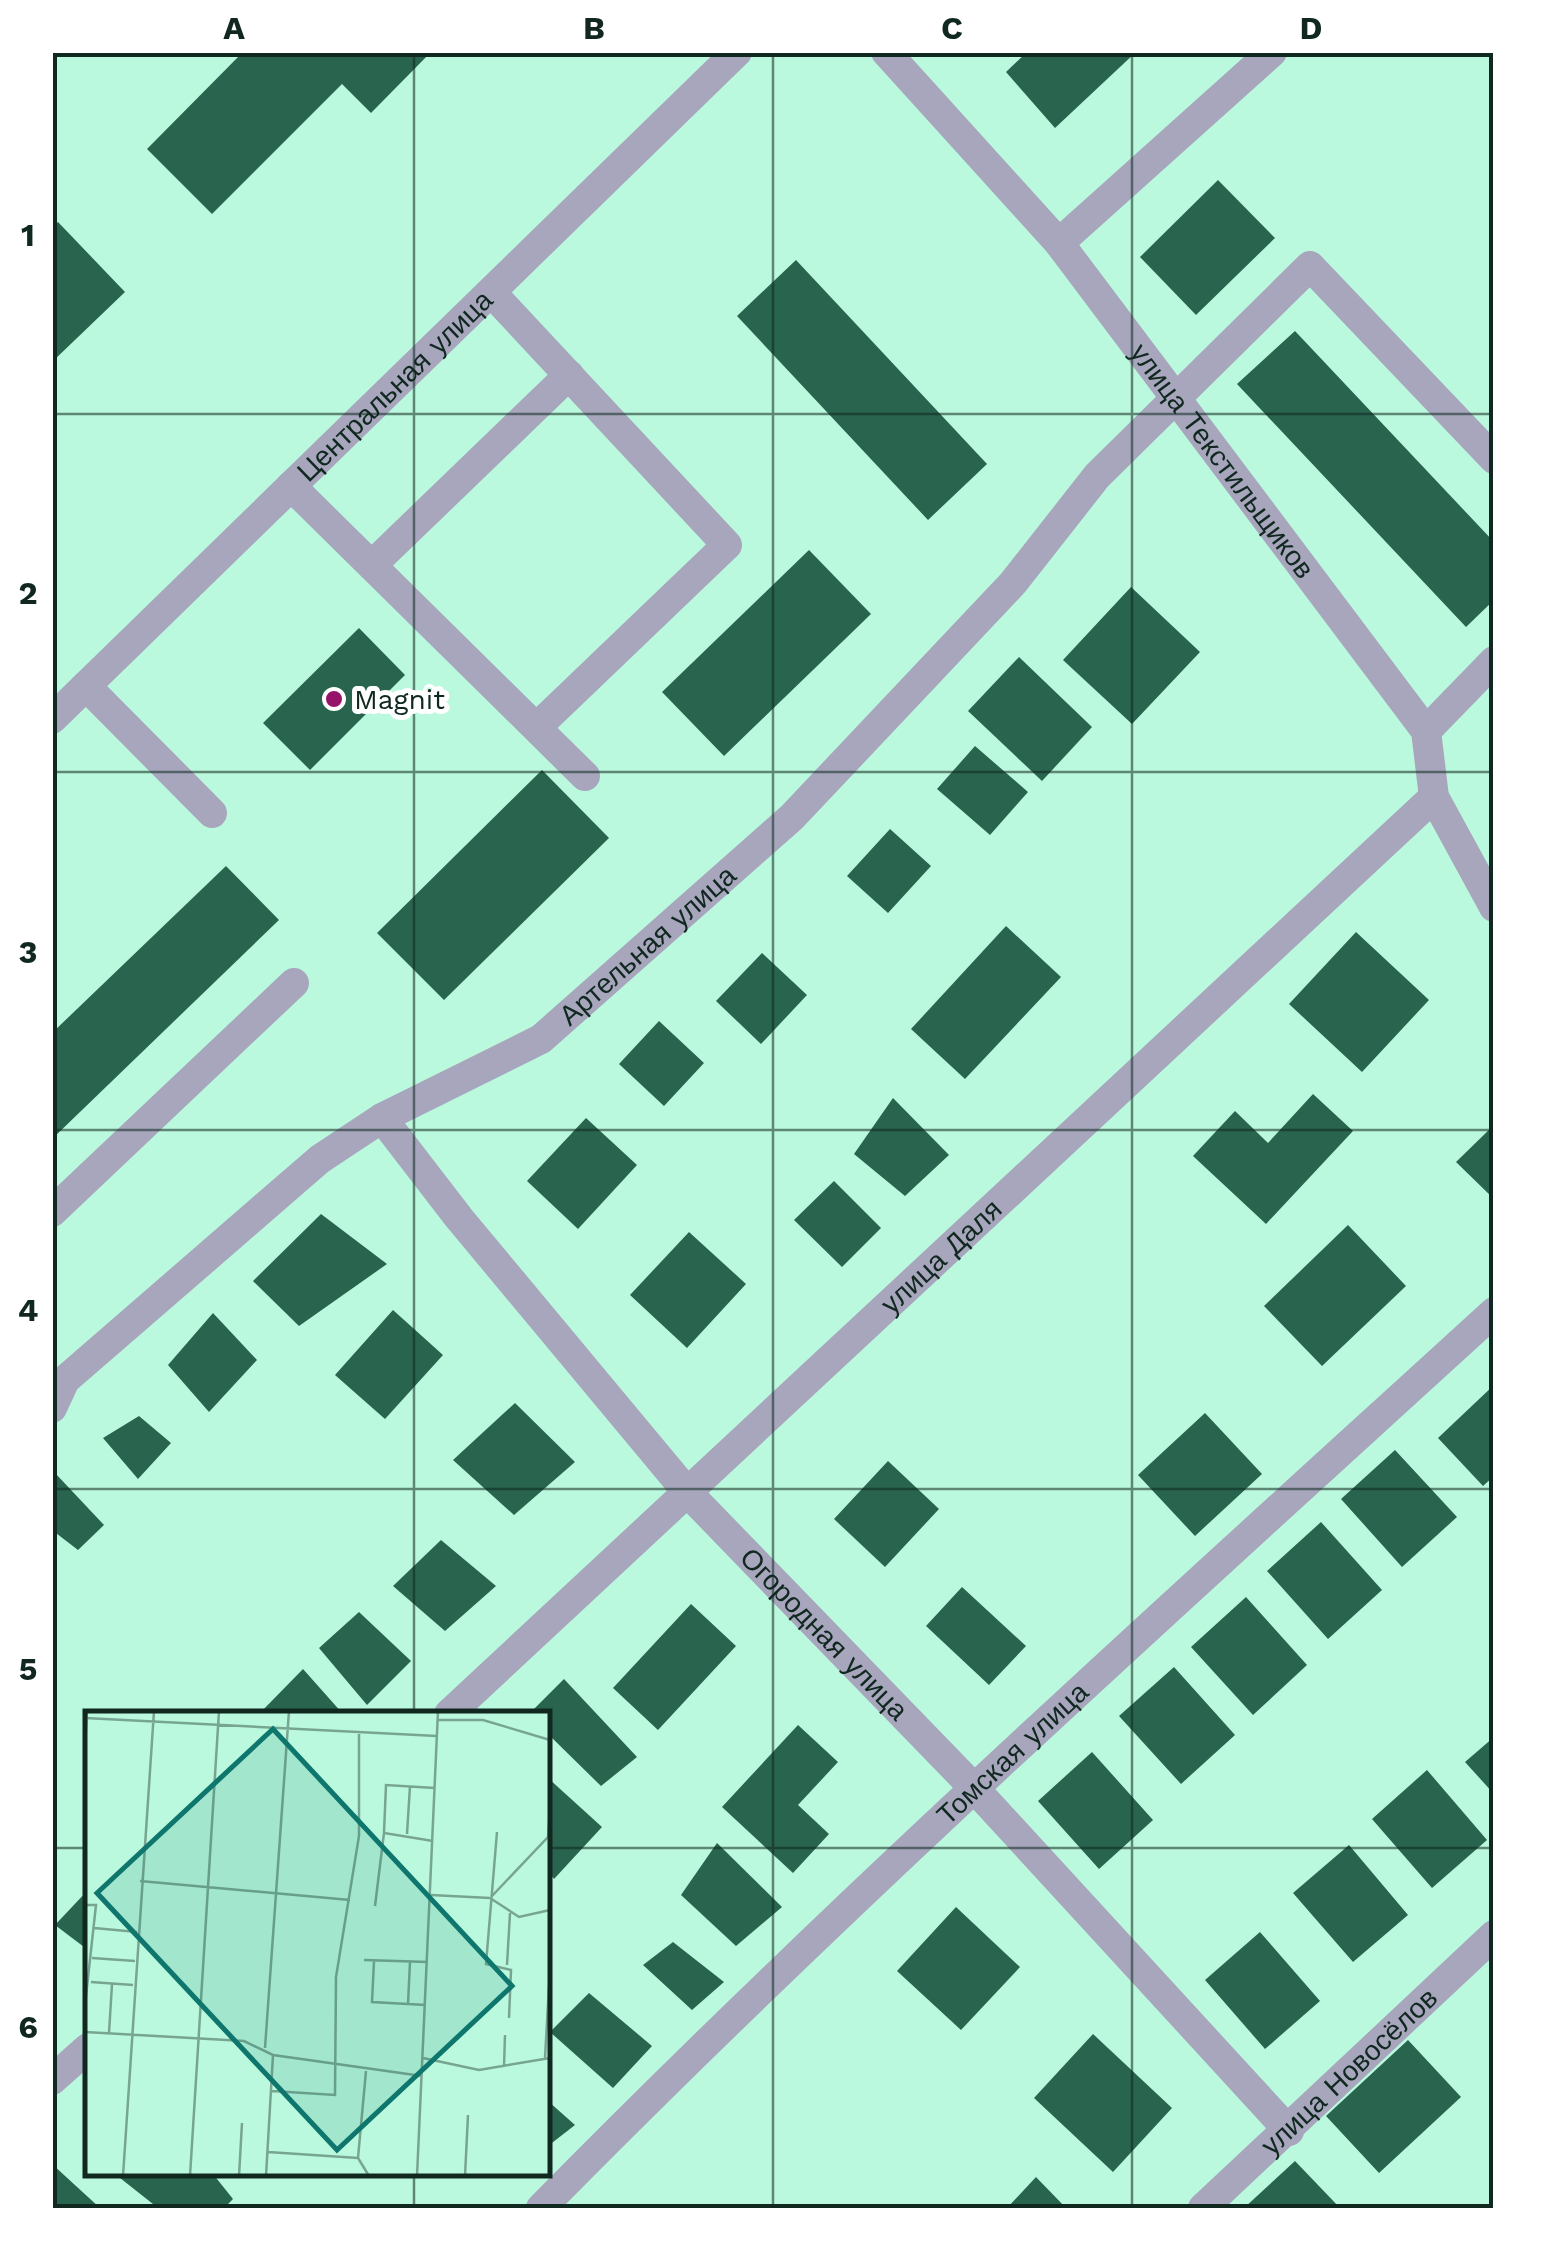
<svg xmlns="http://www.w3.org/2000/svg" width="1546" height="2261" viewBox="0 0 1546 2261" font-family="'Work Sans',sans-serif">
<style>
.building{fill:#29644f}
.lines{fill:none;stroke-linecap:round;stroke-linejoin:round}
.minor{stroke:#a7a6bd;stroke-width:30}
.grid{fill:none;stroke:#10281f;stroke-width:2.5;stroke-opacity:0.55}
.poi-dot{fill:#96136a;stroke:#fff;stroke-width:4}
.labels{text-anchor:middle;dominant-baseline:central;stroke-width:10;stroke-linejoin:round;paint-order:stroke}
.street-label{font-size:28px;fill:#10281f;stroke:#fff}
.poi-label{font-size:28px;fill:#10281f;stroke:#fff;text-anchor:start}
.inset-road{fill:none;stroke:#77a592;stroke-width:2.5}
.view{fill:#0f766e;fill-opacity:0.15;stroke:#0f766e;stroke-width:5}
.inset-edge{fill:none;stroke:#10281f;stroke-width:5}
.neatline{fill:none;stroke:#10281f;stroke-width:4}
.grid-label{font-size:32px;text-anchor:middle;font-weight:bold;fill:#10281f}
</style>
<rect width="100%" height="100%" fill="#bbf9de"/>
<path class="building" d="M243,52H431L371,113L342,84L212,214L147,149Z
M1027,52H1136L1055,128L1006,72Z
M1218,180L1275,238L1196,315L1140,257Z
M58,222L125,292L52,362V228Z
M796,260L987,464L928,520L737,316Z
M1295,331L1494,542V600L1466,627L1237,384Z
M809,550L871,614L724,756L662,692Z
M1131,587L1200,652L1132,724L1063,660Z
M359,628L405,675L310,770L263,723Z
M1019,657L1092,727L1042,781L968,711Z
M975,746L1028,792L990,835L937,789Z
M542,770L609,838L444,1000L377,933Z
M890,829L931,866L888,913L847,876Z
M226,866L279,920L52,1139V1033Z
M1006,926L1061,977L965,1079L911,1029Z
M1356,932L1429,1000L1362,1072L1289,1004Z
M762,953L807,995L761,1044L716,1001Z
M659,1021L704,1063L664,1106L619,1064Z
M1313,1094L1353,1131L1266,1224L1193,1156L1235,1111L1268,1143Z
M893,1098L949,1155L905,1196L854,1154Z
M586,1118L637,1165L578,1229L527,1181Z
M1494,1125V1199L1456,1162Z
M834,1181L881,1228L842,1267L794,1220Z
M321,1214L387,1264L299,1326L253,1281Z
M1348,1225L1406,1286L1322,1366L1264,1306Z
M689,1232L746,1284L687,1348L630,1295Z
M393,1310L443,1355L385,1419L335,1375Z
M213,1313L257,1360L209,1412L168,1365Z
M1494,1385V1476L1483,1486L1438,1438Z
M515,1403L575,1462L514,1515L453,1460Z
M1205,1413L1262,1474L1195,1536L1138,1475Z
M139,1416L171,1443L138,1479L103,1438Z
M1395,1450L1457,1517L1402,1567L1341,1499Z
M888,1461L939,1509L885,1567L834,1519Z
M55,1473L104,1525L78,1550L52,1530Z
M1321,1522L1382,1590L1328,1639L1267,1571Z
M441,1540L496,1586L445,1631L393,1586Z
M962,1587L1026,1646L989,1685L926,1626Z
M1246,1597L1307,1665L1253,1715L1191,1647Z
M691,1604L736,1646L658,1730L613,1688Z
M359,1612L411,1661L367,1705L319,1648Z
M1174,1667L1235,1735L1181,1784L1119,1716Z
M303,1669L343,1714H259Z
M564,1679L637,1757L601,1786L548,1734V1714H529Z
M798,1725L838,1762L798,1805L829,1834L793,1873L722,1807Z
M1494,1737V1794L1465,1762Z
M1092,1752L1153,1820L1099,1869L1038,1801Z
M1427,1770L1487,1840L1432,1888L1372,1819Z
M548,1778L602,1827L554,1879L548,1871Z
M717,1843L782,1907L736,1946L681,1895Z
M1349,1845L1408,1915L1353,1962L1293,1893Z
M88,1890V1950L55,1925Z
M956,1907L1020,1967L961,2030L897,1971Z
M1260,1932L1320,2001L1265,2049L1205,1980Z
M673,1942L724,1982L692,2010L643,1965Z
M589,1993L652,2046L613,2088L550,2032Z
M1093,2034L1172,2108L1113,2172L1034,2098Z
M1408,2040L1461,2097L1379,2173L1326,2116Z
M548,2101L575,2125L548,2146Z
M1295,2161L1340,2208H1244Z
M52,2164L100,2208H52Z
M115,2174H213L233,2199L224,2208H158Z
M1036,2177L1066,2208H1007Z"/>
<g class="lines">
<g class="minor">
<path id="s1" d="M886,52L1059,243L1426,731L1434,797L1494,907"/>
<path d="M1059,243L1272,52"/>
<path d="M491,292L727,545L537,727"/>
<path d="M291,486L585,776"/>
<path d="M372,565L569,375"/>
<path d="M86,686L212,813"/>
<path id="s2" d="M52,719L737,52"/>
<path d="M1426,731L1494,661"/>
<path id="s3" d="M382,1118L459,1218L688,1493L974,1788L1289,2131"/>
<path d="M52,1212L294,983"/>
<path id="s4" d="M52,1408L65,1380L320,1159L382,1118L541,1039L792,817L1013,583L1097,476L1310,266L1494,459"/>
<path id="s5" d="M449,1714L1434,797"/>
<path d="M52,2080L88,2048"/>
<path id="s6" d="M541,2208C847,1897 1172,1606 1494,1312"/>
<path id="s7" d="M1203,2208L1494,1935"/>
</g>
</g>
<path class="grid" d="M414,52V1714M773,52V2208M1132,52V2208M52,414H1494M52,772H1494M52,1130H1494M52,1489H1494M52,1848H88M548,1848H1494M414,2174V2208"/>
<circle class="poi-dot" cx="334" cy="699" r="10"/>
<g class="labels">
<g class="street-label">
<text stroke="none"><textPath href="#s2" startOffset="478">Центральная улица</textPath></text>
<text stroke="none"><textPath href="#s1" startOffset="530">улица Текстильщиков</textPath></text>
<text stroke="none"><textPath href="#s4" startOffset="762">Артельная улица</textPath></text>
<text stroke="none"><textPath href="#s5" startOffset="672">улица Даля</textPath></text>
<text stroke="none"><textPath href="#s3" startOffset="680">Огородная улица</textPath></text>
<text stroke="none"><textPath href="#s6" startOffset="655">Томская улица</textPath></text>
<text stroke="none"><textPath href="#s7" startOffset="200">улица Новосёлов</textPath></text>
</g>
<g class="poi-label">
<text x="354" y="699">Magnit</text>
</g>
</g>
<g transform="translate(85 1711)">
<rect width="465" height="465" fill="#bbf9de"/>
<path class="inset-road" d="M0,7L352,25M352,9H398L465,29M0,36L2,0M412,121L401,253L426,259L424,307M322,123L325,75M348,130L299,122L301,74L350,77M55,170L265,189M346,184L405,187M407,185L463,126L465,97M405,187L434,206L465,199M0,194H11L0,294M290,195L299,122M9,217L52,221M7,247L50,250M279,249L343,251M289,250L287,291L341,294M422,254L425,202M6,271L48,274M323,293L325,251M0,321L159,330L188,344L337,365M24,322L27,273M180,337L204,0M338,347L394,359L465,347M460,347L464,275M419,356L420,324M281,360L273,447L284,465M187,380L250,384L251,266L274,125V23M183,441L273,447M38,465L69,0M105,465L134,0M154,465L157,412M181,465L188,344M332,465L353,0M380,465L383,404"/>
<path class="view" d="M188,18L427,275L252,439L12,182Z"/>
<rect width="465" height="465" class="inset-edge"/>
</g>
<rect width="1546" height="2261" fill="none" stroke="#ffffff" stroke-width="110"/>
<rect x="55" y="55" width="1436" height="2151" class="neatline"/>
<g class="grid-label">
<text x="234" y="39">A</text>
<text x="594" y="39">B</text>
<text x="952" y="39">C</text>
<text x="1311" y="39">D</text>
<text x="28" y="246">1</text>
<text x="28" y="604">2</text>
<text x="28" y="963">3</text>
<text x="28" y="1321">4</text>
<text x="28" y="1680">5</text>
<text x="28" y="2038">6</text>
</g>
</svg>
